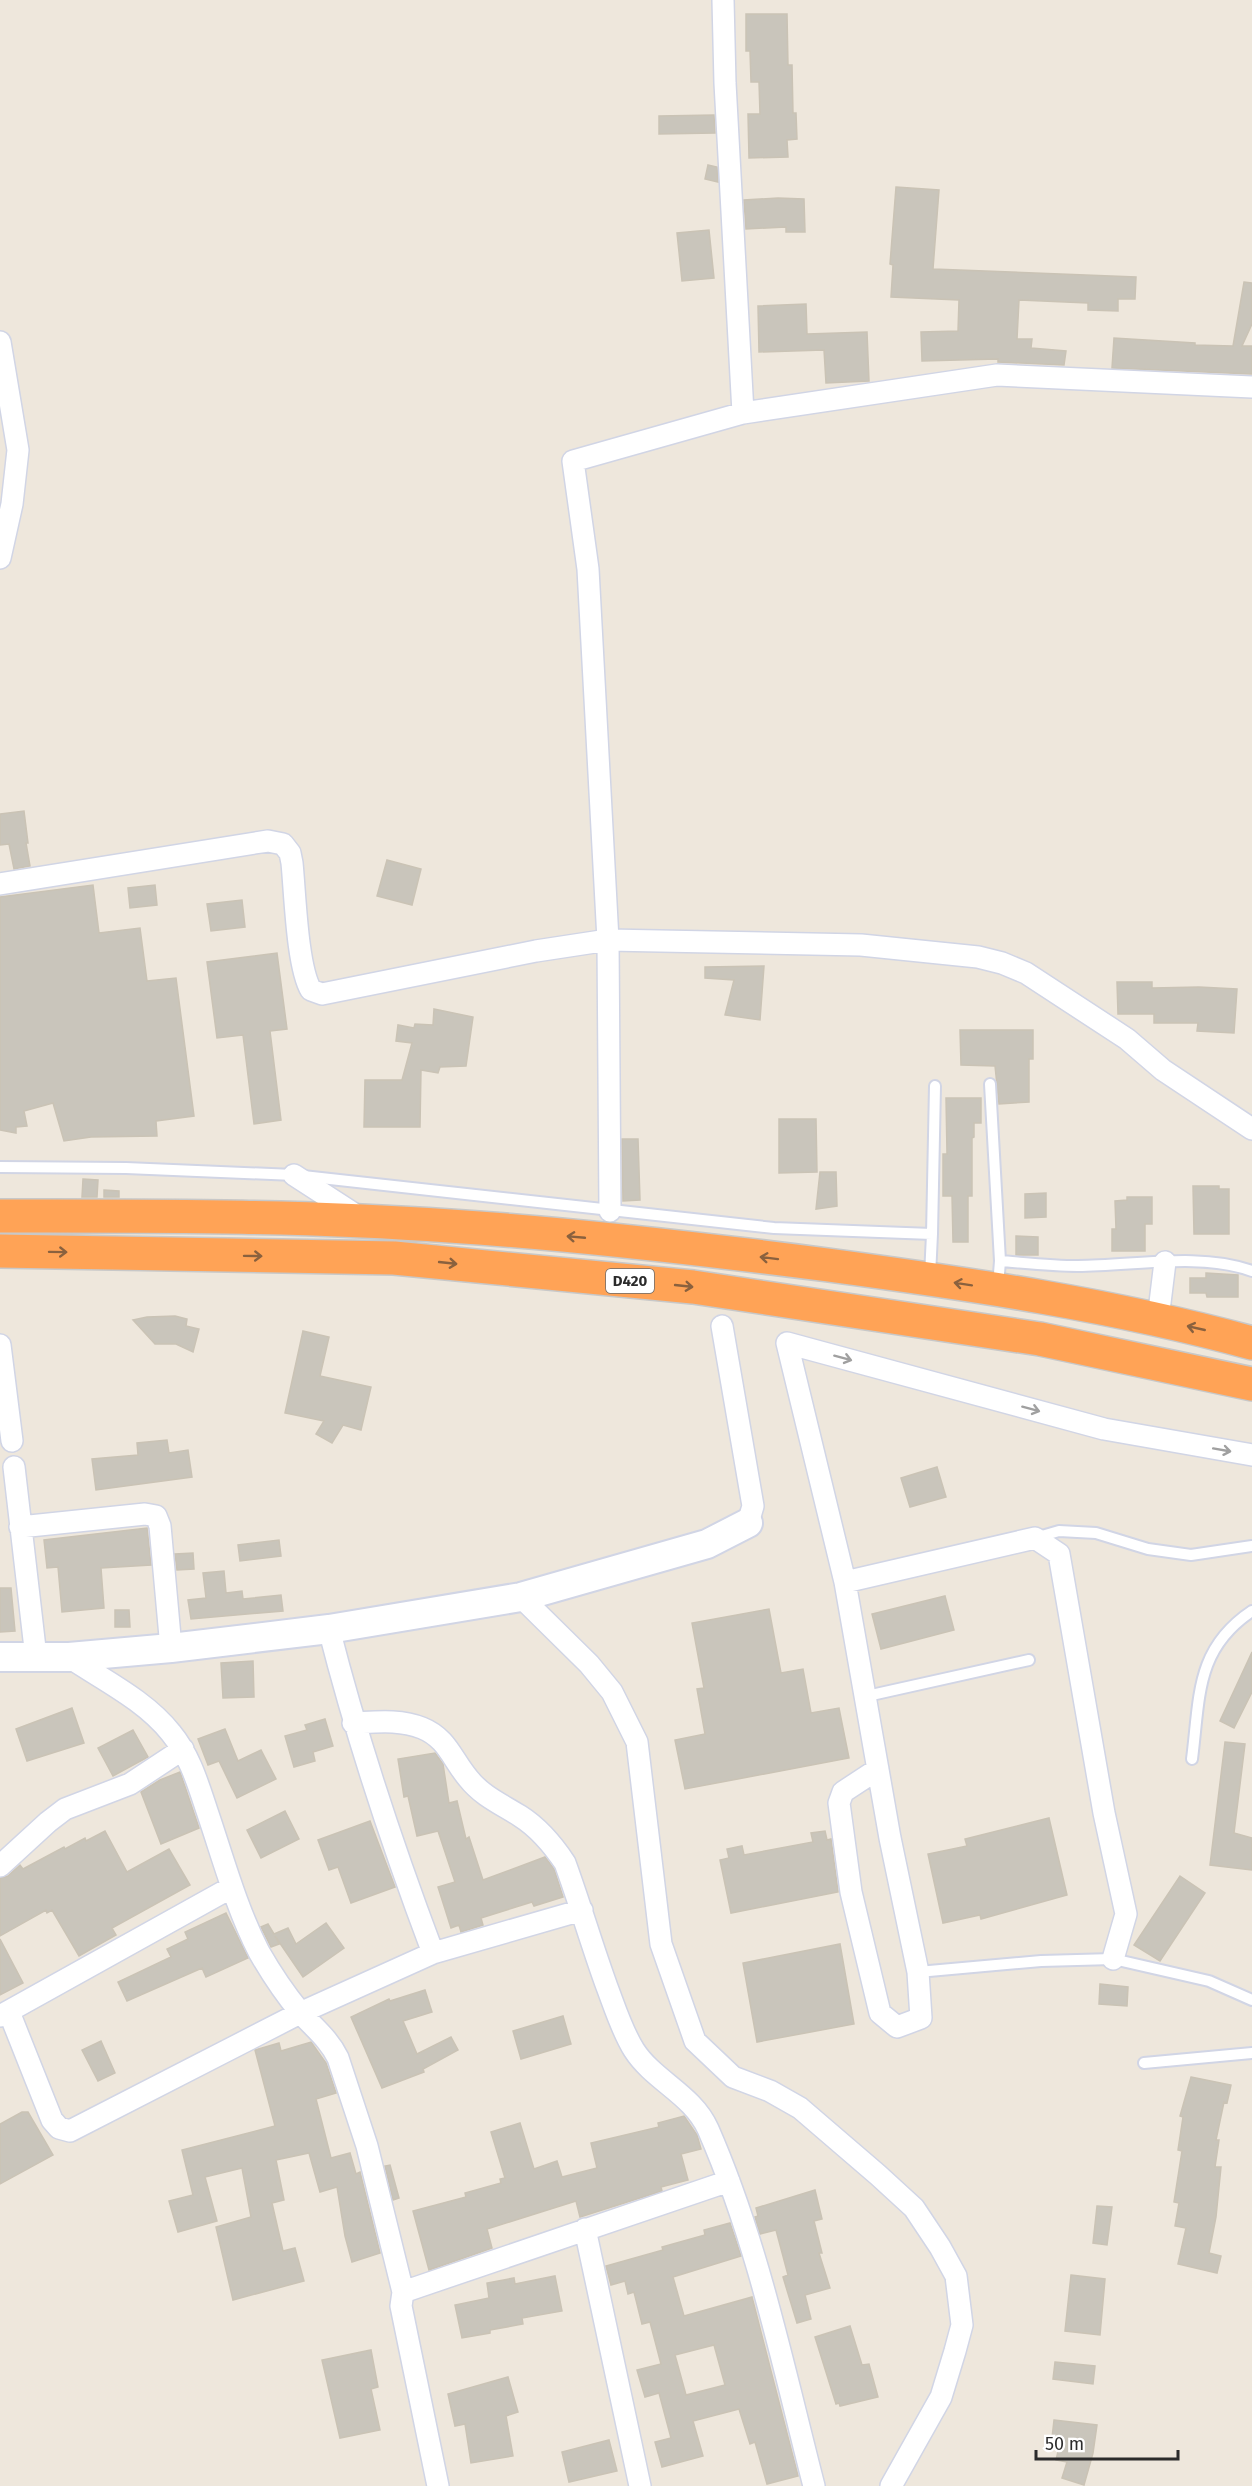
<svg xmlns="http://www.w3.org/2000/svg" width="1252" height="2486" viewBox="0 0 1252 2486" font-family="'Fira Sans',sans-serif">
<style>
.building{fill:#c9c5bb;stroke:#cac3b5;stroke-width:1.5;fill-rule:evenodd}
.lines{fill:none;stroke-linecap:round;stroke-linejoin:round}
.lane-casing{stroke:#d1d5e5;stroke-width:14}
.street-casing{stroke:#d1d5e5;stroke-width:24}
.secondary-casing{stroke:#d1d5e5;stroke-width:32}
.highway-casing{stroke:#c8c8c8;stroke-width:36}
.lane{stroke:#fff;stroke-width:10}
.street{stroke:#fff;stroke-width:21}
.secondary{stroke:#fff;stroke-width:28}
.highway{stroke:#ffa356;stroke-width:33}
.oneway{stroke:#8a613e}
.oneway2{stroke:#a0a0a0}
.labels{text-anchor:middle;dominant-baseline:central;stroke-width:4.5;stroke-linejoin:round;paint-order:stroke}
.shield{fill:#fff;stroke:#6b6b6b;stroke-width:1.5}
.shield-label{font-size:15px;font-weight:bold;fill:#2b2b2b}
</style>
<rect width="100%" height="100%" fill="#eee7dc"/>
<path class="building" d="M746,14H787L788,65H792L793,113H796L797,139L787,140L788,157L749,158L748,114H760L759,82H751L750,51H746Z
M714,115L715,133L659,134V116Z
M708,165L717,167L718,182L705,179Z
M896,187L939,190L933,269L1136,277L1135,299H1118V311L1088,310V303L1019,300L1017,339H1032L1031,348L1066,351L1064,365L998,362V359L922,361L921,332L958,331L959,300L891,297L893,265L890,264Z
M778,198L804,199L805,232H786V227L746,229L744,200Z
M709,230L714,278L682,281L677,233Z
M1244,282L1252,283V324L1242,346H1252V374L1112,368L1114,338L1195,343V345L1233,346Z
M806,304L807,334L867,332L869,381L826,383L824,350L759,352L758,306Z
M24,811L28,843H26L30,866L14,869L9,844L0,845V814Z
M387,860L421,869L412,905L377,896Z
M93,885L99,933L140,928L147,981L176,978L194,1116L156,1121L157,1136L91,1137L64,1141L53,1103L24,1111L27,1126L16,1127V1133L0,1130V897Z
M155,885L157,905L130,908L128,888Z
M242,900L245,927L211,931L207,904Z
M277,953L287,1029L270,1031L281,1120L254,1124L243,1035L217,1038L207,962Z
M764,966L760,1020L725,1015L734,980L705,978V967Z
M1117,982H1152V988L1199,987L1237,989L1234,1033L1197,1031L1198,1023H1154V1014H1118Z
M434,1009L473,1017L466,1066L440,1067L438,1073L421,1070L420,1127H364L365,1080H402L412,1043L396,1041L398,1025L414,1028L415,1024L433,1025Z
M960,1030H1033V1059H1029V1102L999,1104L995,1066L961,1065Z
M946,1098H981V1123H974V1137L972,1138V1196H968V1242H953L952,1196H943V1154H947Z
M779,1119H816L817,1172L779,1173Z
M622,1139H638L640,1200L623,1201Z
M820,1172H836L837,1206L816,1209Z
M83,1179L98,1180L97,1197H82Z
M1193,1186H1219V1189H1229V1234H1194Z
M104,1190L119,1191V1197H104Z
M1046,1193V1217L1025,1218V1194Z
M1127,1197H1152V1224H1145V1251H1112V1229H1116L1115,1201L1127,1200Z
M1016,1236L1038,1237V1255H1016Z
M1206,1273L1238,1275V1297H1207L1206,1293H1190V1278H1206Z
M175,1316L187,1319L186,1326L199,1329L193,1352L176,1344H155L133,1320L147,1317Z
M303,1331L329,1337L320,1376L371,1387L361,1430L343,1425L332,1443L316,1434L324,1421L285,1413Z
M167,1440L169,1453L188,1450L192,1477L96,1490L92,1459L138,1455L137,1443Z
M937,1467L946,1497L910,1507L901,1478Z
M147,1528L151,1565L101,1568L104,1608L62,1612L58,1567L47,1568L44,1540Z
M279,1540L281,1556L240,1561L238,1545Z
M193,1553L194,1569L177,1570L175,1554Z
M224,1571L226,1593L242,1591L243,1599L281,1595L283,1611L191,1619L188,1600L206,1598L203,1573Z
M0,1588H11L15,1631L0,1632Z
M945,1596L954,1630L881,1649L872,1614Z
M769,1609L781,1673L803,1669L811,1713L839,1708L849,1758L685,1789L675,1740L705,1734L697,1689L704,1688L692,1623Z
M115,1610H129L130,1627H115Z
M1252,1652V1692L1234,1728L1220,1721Z
M253,1661L254,1697L223,1698L221,1663Z
M72,1708L84,1743L27,1761L16,1729Z
M325,1719L333,1746L313,1752L315,1761L294,1767L285,1736L307,1730L305,1725Z
M225,1729L238,1761L261,1750L276,1779L237,1798L219,1761L208,1765L198,1739Z
M133,1730L148,1757L113,1776L98,1748Z
M1225,1742L1245,1744L1234,1833L1252,1838V1870L1210,1865Z
M435,1753L443,1764L449,1803L457,1801L466,1839L469,1837L483,1880L545,1857L554,1869L563,1897L534,1906L532,1902L481,1918L483,1925L461,1932L459,1925L451,1928L438,1887L455,1882L438,1831L417,1836L408,1796L404,1797L398,1759Z
M180,1772L199,1828L161,1844L141,1792L160,1780Z
M285,1811L299,1839L261,1858L247,1830Z
M1049,1818L1067,1895L981,1919L980,1915L943,1923L928,1854L967,1846L965,1839Z
M370,1821L395,1887L351,1903L338,1867L329,1870L318,1840Z
M105,1831L127,1872L169,1849L190,1885L112,1928L116,1935L79,1956L52,1910L47,1913L46,1910L0,1936V1878L8,1876L20,1865L23,1869L64,1847L65,1849L85,1838L86,1841Z
M825,1831L827,1840L831,1839L838,1892L731,1913L720,1860L729,1858L727,1849L742,1846L744,1855L813,1842L811,1833Z
M1180,1876L1205,1893L1160,1961L1134,1945Z
M226,1913L248,1958L206,1977L202,1968L127,2001L118,1982L171,1957L167,1949L188,1939L185,1932Z
M326,1923L344,1948L303,1977L275,1936L279,1944L271,1947L261,1927L268,1924L274,1934L288,1928L296,1944Z
M0,1939L23,1983L0,1995Z
M840,1944L854,2024L757,2042L743,1963Z
M1100,1984L1128,1987L1127,2006L1099,2004Z
M425,1990L432,2012L403,2021L417,2054L451,2037L458,2050L423,2069L424,2072L382,2088L351,2017L389,1999L390,2001Z
M563,2016L571,2044L521,2059L513,2031Z
M101,2041L115,2073L98,2081L82,2050Z
M311,2042L326,2063L336,2093L316,2099L331,2158L350,2153L356,2174L360,2172L380,2253L352,2262L345,2236L337,2187L320,2192L309,2153L276,2160L284,2200L272,2203L283,2251L295,2248L304,2281L233,2300L216,2227L251,2217L242,2168L205,2177L217,2221L178,2232L169,2201L193,2195L182,2150L275,2126L255,2050L279,2043L281,2051Z
M1191,2077L1231,2085L1227,2103L1224,2102L1216,2140H1219L1215,2167H1221L1216,2217L1209,2253L1221,2256L1217,2273L1178,2264L1186,2228L1175,2226L1179,2203L1174,2202L1182,2151L1178,2150L1183,2117L1180,2116Z
M22,2112H28L53,2155L0,2184V2124Z
M684,2116L697,2135L701,2149L681,2154L688,2180L661,2187L662,2191L580,2217L576,2201L487,2229L492,2248L429,2270L413,2211L466,2197L465,2193L501,2183L500,2179L505,2178L491,2132L520,2123L534,2169L557,2161L562,2177L597,2168L591,2143L659,2127L658,2123Z
M390,2165L399,2198L393,2200L385,2166Z
M815,2190L822,2219L814,2221L822,2253H819L830,2288L805,2295L811,2319L797,2323L783,2277L788,2275L776,2230L760,2234L755,2217L758,2216L756,2208Z
M1097,2206L1112,2207L1107,2245L1093,2243Z
M730,2223L741,2256L673,2277L684,2316L752,2297L798,2476L767,2484L755,2442L750,2444L739,2409L693,2421L703,2456L662,2467L655,2442L671,2438L659,2393L645,2397L637,2370L661,2364L650,2322L642,2324L634,2292L628,2294L625,2281L611,2285L606,2266L663,2250L662,2247L705,2235L704,2230ZM714,2345L725,2385L686,2395L675,2355Z
M1071,2275L1105,2279L1100,2335L1065,2331Z
M555,2276L562,2311L522,2318L523,2324L490,2330V2333L462,2338L455,2305L489,2298L487,2283L514,2278L515,2284Z
M850,2326L862,2365L869,2364L878,2397L840,2406L839,2403L836,2404L815,2337Z
M371,2350L378,2387L371,2389L380,2430L340,2438L322,2360Z
M1055,2362L1095,2366L1093,2384L1053,2379Z
M508,2377L518,2412L506,2416L513,2456L471,2463L465,2424L455,2426L448,2394Z
M1054,2420L1097,2425L1093,2453L1084,2485L1062,2478L1067,2462L1056,2460L1061,2439L1052,2438Z
M609,2440L617,2471L569,2482L562,2452Z"/>
<g class="lines">
<defs>
<path id="lane" d="M990,1084L1000,1261
M0,1167L126,1168L294,1175L774,1228L932,1234L930,1276
M932,1234L935,1086
M998,1286L1000,1261C1026,1263 1052,1266 1078,1266C1133,1266 1200,1252 1252,1271
M1035,1538L1059,1531L1096,1533L1148,1549L1191,1555L1252,1546
M867,1696L1029,1660
M1192,1759C1200,1697 1195,1649 1252,1611
M918,1972L1041,1961L1113,1959L1209,1981L1252,2000
M1144,2063L1252,2053"/>
<path id="street" d="M723,0L725,83L743,413
M0,342L18,450L12,504L0,558
M0,884L255,843L268,841L283,844L290,853L292,863C295,892 297,967 311,990L322,994L536,951L608,940L861,945L978,957L1002,963L1026,973L1127,1039L1163,1070L1252,1129
M294,1175L362,1219
M610,1211L608,940L588,569L573,461L743,413L997,375L1252,387
M1158,1319L1165,1262
M722,1326L753,1506L748,1523
M0,1345L12,1441
M14,1467L36,1657
M20,1527L145,1514L156,1516L160,1526L171,1648
M845,1582L1035,1538L1059,1554L1104,1813L1126,1914L1113,1959
M521,1597L589,1664L612,1692L637,1742L661,1944L695,2041L733,2077L770,2091L800,2108L878,2175L914,2208L940,2247L956,2276L962,2325L955,2351L941,2397L891,2486
M329,1629C357,1739 393,1847 433,1953
M69,1657C103,1680 145,1700 171,1733C190,1756 198,1784 207,1811C223,1858 236,1907 259,1952C271,1973 285,1994 300,2012C313,2027 329,2039 338,2058L367,2146L403,2292L401,2306L438,2486
M353,1723C376,1722 400,1719 422,1728C447,1738 452,1759 468,1778C482,1796 501,1804 520,1816C539,1828 553,1845 565,1863C580,1904 592,1946 607,1987C615,2008 622,2031 634,2050C654,2081 692,2094 708,2129C758,2243 783,2366 814,2486
M878,1769L843,1792L839,1803L851,1892L880,2013L897,2027L921,2018L918,1972L890,1838L845,1582L787,1343L1104,1429L1252,1455
M0,1866L48,1822L65,1809L130,1784L183,1749
M9,2012L52,2120L59,2128L70,2131L300,2013L433,1953L582,1910
M0,2016L232,1887
M585,2229L640,2486
M403,2292L729,2181"/>
<path id="secondary" d="M0,1657H69L171,1648L329,1629L521,1597L707,1544L748,1523"/>
<path id="highway" d="M0,1216C150,1216 300,1215 450,1226C576,1234 703,1249 828,1265C970,1284 1114,1305 1252,1343
M0,1251L394,1258L693,1287L1040,1339L1252,1384"/>
</defs>
<use href="#lane" class="lane-casing"/>
<use href="#street" class="street-casing"/>
<use href="#secondary" class="secondary-casing"/>
<use href="#highway" class="highway-casing"/>
<use href="#lane" class="lane"/>
<use href="#street" class="street"/>
<use href="#secondary" class="secondary"/>
<use href="#highway" class="highway"/>
</g>
<defs><path id="oneway-shaft" d="M-6 0H5M1.5-3L5.5 0L1.5 3" fill="none" stroke-width="1.6" stroke-linecap="round" stroke-linejoin="round" transform="scale(1.5)"/></defs>
<g class="oneway">
<use href="#oneway-shaft" transform="translate(576 1237) rotate(-175)"/>
<use href="#oneway-shaft" transform="translate(58 1252) rotate(1)"/>
<use href="#oneway-shaft" transform="translate(253 1256) rotate(1)"/>
<use href="#oneway-shaft" transform="translate(769 1258) rotate(-173)"/>
<use href="#oneway-shaft" transform="translate(448 1263) rotate(6)"/>
<use href="#oneway-shaft" transform="translate(963 1284) rotate(-171)"/>
<use href="#oneway-shaft" transform="translate(684 1286) rotate(6)"/>
<use href="#oneway-shaft" transform="translate(1196 1328) rotate(-167)"/>
</g>
<g class="oneway2">
<use href="#oneway-shaft" transform="translate(843 1358) rotate(15)"/>
<use href="#oneway-shaft" transform="translate(1031 1409) rotate(15)"/>
<use href="#oneway-shaft" transform="translate(1222 1450) rotate(10)"/>
</g>
<g class="labels">
<rect class="shield" x="606" y="1269" width="48" height="24" rx="4.5"/>
<g class="shield-label">
<text x="630" y="1281">D420</text>
</g>
</g>
<path d="M1036 2450v9h142v-9" fill="none" stroke="#2b2b2b" stroke-width="3"/>
<text x="1045" y="2450" font-size="18" fill="#2b2b2b" stroke="#ffffff" stroke-width="4.5" paint-order="stroke">50 m</text>
</svg>
